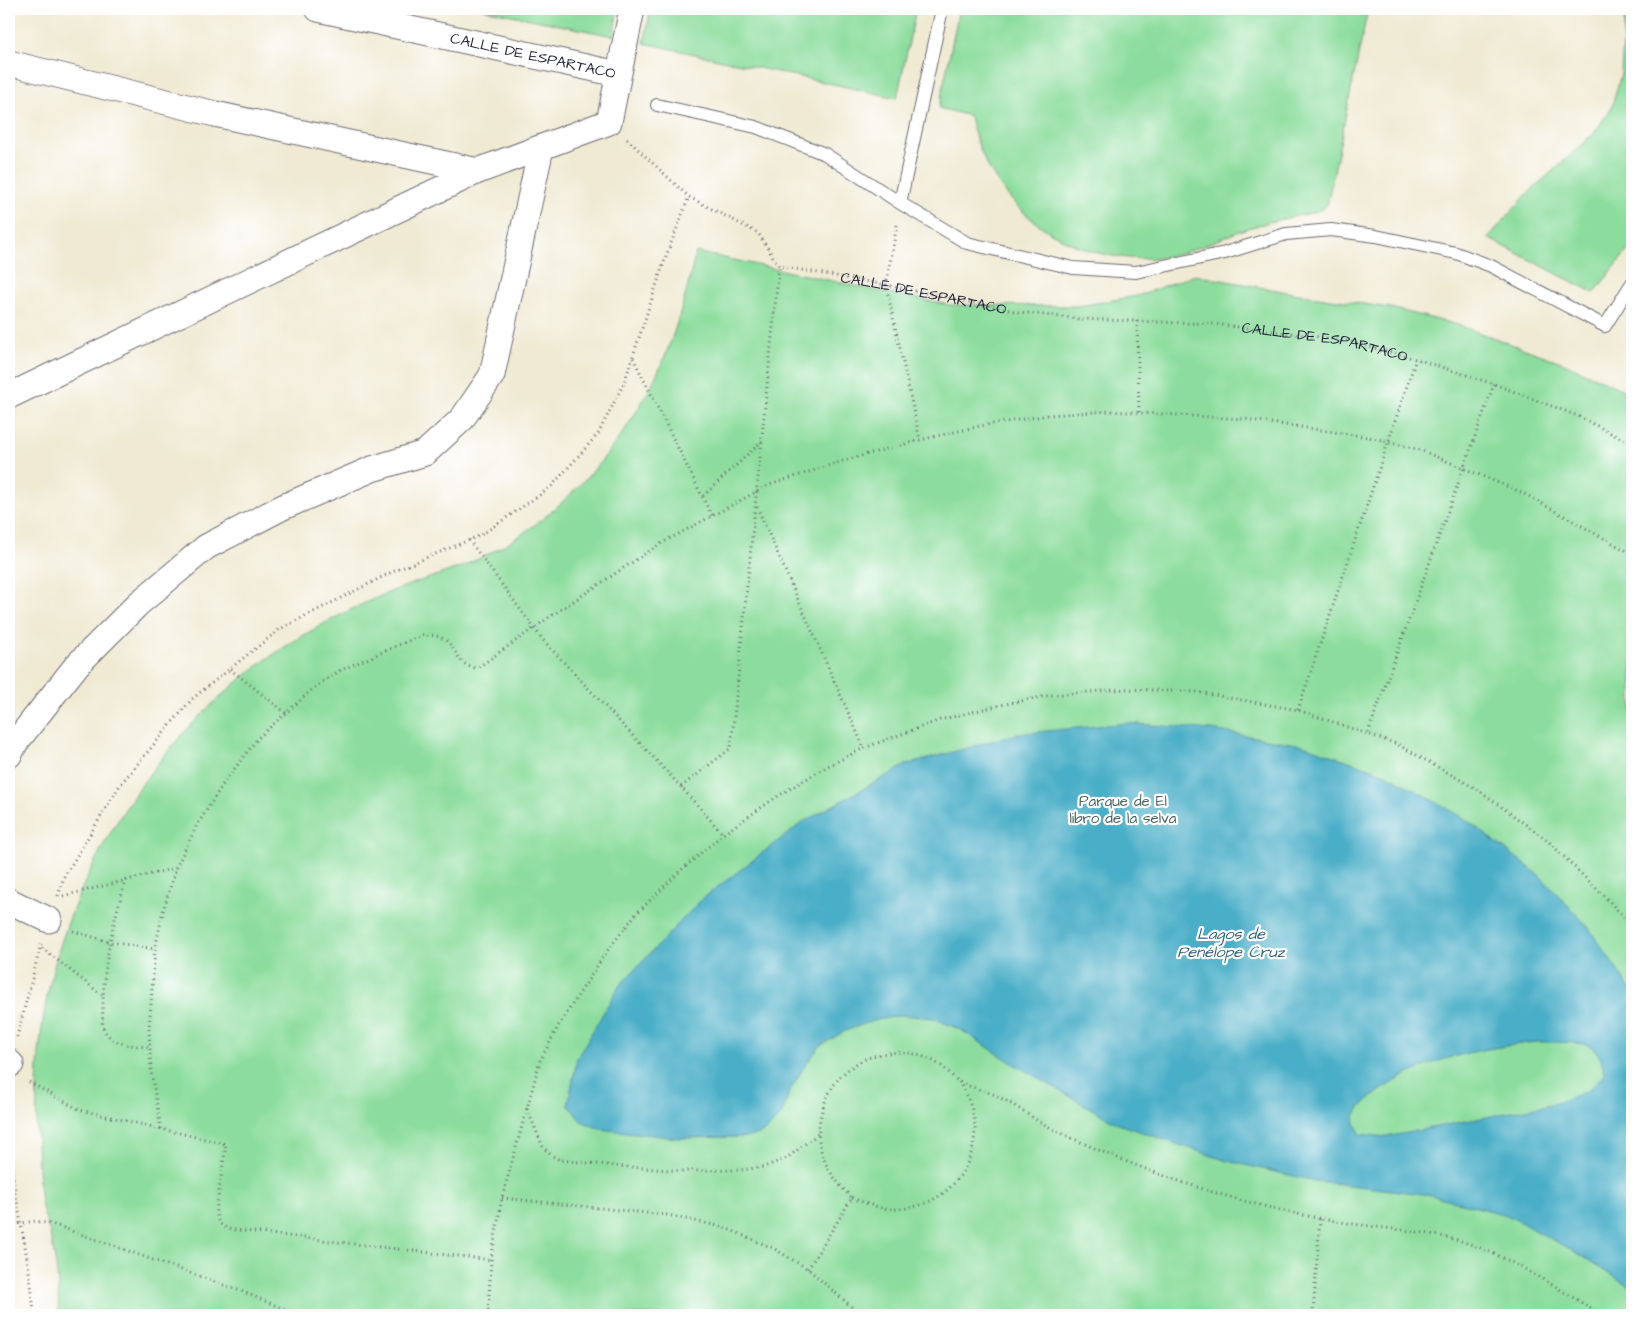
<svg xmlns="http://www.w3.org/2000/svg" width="1641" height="1324" viewBox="0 0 1641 1324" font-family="'Architects Daughter',sans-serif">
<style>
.green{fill:#8cdd9d;stroke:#57806c}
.water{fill:#48aec7;stroke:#356881;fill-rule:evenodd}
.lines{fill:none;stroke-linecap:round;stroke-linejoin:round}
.lane-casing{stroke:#6a6870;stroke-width:14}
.street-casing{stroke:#6a6870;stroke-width:27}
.path{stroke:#6a6870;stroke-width:3;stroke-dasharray:1 4;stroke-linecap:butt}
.lane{stroke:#fff;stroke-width:12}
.street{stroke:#fff;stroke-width:25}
.labels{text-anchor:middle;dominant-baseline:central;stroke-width:4.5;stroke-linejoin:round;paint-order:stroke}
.street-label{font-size:15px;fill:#22223b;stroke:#fff}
.park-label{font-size:15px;fill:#47635d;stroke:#fff}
.water-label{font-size:16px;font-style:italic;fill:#33617a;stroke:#fff}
</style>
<rect width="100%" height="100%" fill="#fff"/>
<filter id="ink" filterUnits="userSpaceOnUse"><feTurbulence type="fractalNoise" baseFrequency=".02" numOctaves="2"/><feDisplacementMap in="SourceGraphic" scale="10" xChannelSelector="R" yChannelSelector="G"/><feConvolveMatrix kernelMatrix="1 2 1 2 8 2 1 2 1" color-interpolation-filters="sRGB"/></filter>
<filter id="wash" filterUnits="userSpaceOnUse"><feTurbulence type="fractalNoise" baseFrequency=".0096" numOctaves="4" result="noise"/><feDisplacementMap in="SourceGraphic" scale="20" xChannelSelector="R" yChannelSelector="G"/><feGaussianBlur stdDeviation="1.12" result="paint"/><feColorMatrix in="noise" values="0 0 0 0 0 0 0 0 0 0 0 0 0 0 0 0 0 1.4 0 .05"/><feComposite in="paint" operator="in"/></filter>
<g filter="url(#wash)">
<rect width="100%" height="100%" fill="#f0ead3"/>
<path class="green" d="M482,9H618L613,36Z
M651,9H916L897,98L644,43Z
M959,9H1368L1327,205C1316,214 1306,214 1292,217C1277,220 1262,224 1248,228C1218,238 1190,255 1158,258C1067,265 988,205 970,116L939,108Z
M1625,9H1632V245L1594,293L1488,238L1528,193L1592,136L1612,107L1621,74Z
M696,252L880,291L950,305L1079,306L1137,296L1194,275L1298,294L1390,308L1458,325L1564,363L1632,394V1315H58C60,1288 56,1260 50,1234C48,1225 44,1217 42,1208C38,1185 38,1162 37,1140C35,1083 39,1026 53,970C90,832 185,702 311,631C342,613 375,597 409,585C431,577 453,571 474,561C560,522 629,442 665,356C679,322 688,287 696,252Z"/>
<path class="water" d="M1127,723L1212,730L1303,745L1386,774L1461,816L1538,874L1586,924L1632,992V1288L1582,1256L1507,1215L1431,1195L1315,1181L1227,1161L1118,1124L1017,1066L961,1030L933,1018L903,1015L873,1021L845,1031L820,1046L802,1070L789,1093L781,1116L766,1131L750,1137L678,1138L600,1129L581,1121L568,1105L577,1058L619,986L702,899L803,822L906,765L1017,734ZM1537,1042C1547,1042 1580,1042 1588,1045C1600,1050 1603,1064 1604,1075L1587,1091L1556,1103L1386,1137L1361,1134C1358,1129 1353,1123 1355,1117C1361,1096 1416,1069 1436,1062C1468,1051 1503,1046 1537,1042Z"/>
</g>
<g filter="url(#ink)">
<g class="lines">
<defs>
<path id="lane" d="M657,105L756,127L825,154L900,203L967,243L1073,268L1136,272L1225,253L1286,234L1331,230L1376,236L1456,253L1491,266L1605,326L1632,283
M900,203L942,9"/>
<g id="street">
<path id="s2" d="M318,9L618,74"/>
<path d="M9,63L215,114L478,171"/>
<path d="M9,396L478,171L609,122L632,9"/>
<path d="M9,755L16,742L77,665L138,604L206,547L283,507L372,469L425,453L462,419L492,375L541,148"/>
<path d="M9,901L49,920"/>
<path d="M9,1062L11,1064"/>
</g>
</defs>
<use href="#lane" class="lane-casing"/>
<use href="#street" class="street-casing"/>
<g class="path">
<path id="s1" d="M627,139L689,197L758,233L779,266L886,285L1019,312L1080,319L1215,324L1344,340L1416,359L1494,384L1578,416L1632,444"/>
<path d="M897,225L886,285L920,440"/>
<path d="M1137,321L1139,413"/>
<path d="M633,358L712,516"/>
<path d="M703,496L762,441"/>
<path d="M757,507L864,748"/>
<path d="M469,540L543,640L681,787L723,834"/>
<path d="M230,669L286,713"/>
<path d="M1298,710L1416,359"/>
<path d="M1368,733L1494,384"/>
<path d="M681,787L731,748L779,266"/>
<path d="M126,880C113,922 103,965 103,1008C103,1016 101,1025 105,1031C112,1045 136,1046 150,1047"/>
<path d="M58,896L64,877L120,785L192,699L280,629L390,573L481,535L550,488L598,434L624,383L665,259L689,197"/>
<path d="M63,896L175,868"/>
<path d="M73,931L110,942L155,949"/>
<path d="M42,948L102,995"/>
<path d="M17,1037L41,944"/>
<path d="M29,1082L80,1110L226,1144L216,1211C217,1221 220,1225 228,1229L491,1260"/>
<path d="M527,1109L543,1147L551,1155L560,1160L616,1166L681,1171L740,1170L764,1167L787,1158L818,1134"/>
<path d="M161,1129L151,1071L149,1029L155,949L163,911L176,868L196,827L225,781L258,738L316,686L341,670L422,635C429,635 436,635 442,638C458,646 455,666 477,668L554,614L660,544L769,485L846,460L920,440L980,426L1049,415L1109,411L1244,419L1369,437L1420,450L1523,493L1632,554"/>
<path d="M9,1138C13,1198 30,1255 34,1315"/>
<path d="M502,1198L667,1215L723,1227L773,1248L808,1269L861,1315"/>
<path d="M852,1198C866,1203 878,1209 893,1209C939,1210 975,1174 975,1128C975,1112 967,1095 959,1082"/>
<path d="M9,1225L36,1221L55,1225L246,1293L298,1315"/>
<path d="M808,1269L852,1198C833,1180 816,1155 819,1127C824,1079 860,1048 908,1053C921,1055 934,1060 944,1068C949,1072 953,1077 958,1081C970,1088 986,1090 999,1097C1017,1106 1034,1120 1053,1129C1150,1176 1254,1210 1361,1225C1398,1230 1435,1232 1470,1244C1517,1261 1560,1290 1602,1315"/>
<path d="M488,1315L491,1260L502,1198L540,1061L559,1025L607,951L636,914L678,873L723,834L778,796L826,767L864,748L940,720L996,706L1051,695L1126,689L1197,692L1298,710L1397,744L1480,791L1547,840L1610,902L1632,927"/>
<path d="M1313,1315L1320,1219"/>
</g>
<use href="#lane" class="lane"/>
<use href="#street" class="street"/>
</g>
</g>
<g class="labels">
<g class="street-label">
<text stroke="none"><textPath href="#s2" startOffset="220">CALLE DE ESPARTACO</textPath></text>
<text stroke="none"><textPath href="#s1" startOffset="349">CALLE DE ESPARTACO</textPath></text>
<text stroke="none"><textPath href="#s1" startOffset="754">CALLE DE ESPARTACO</textPath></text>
</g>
<g class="park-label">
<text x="1123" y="801">Parque de El<tspan x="1123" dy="17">libro de la selva</tspan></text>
</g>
<g class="water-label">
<text x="1231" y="934">Lagos de<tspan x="1231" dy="18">Penélope Cruz</tspan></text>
</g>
</g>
<rect width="1641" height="1324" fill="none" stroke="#fff" stroke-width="30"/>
</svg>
